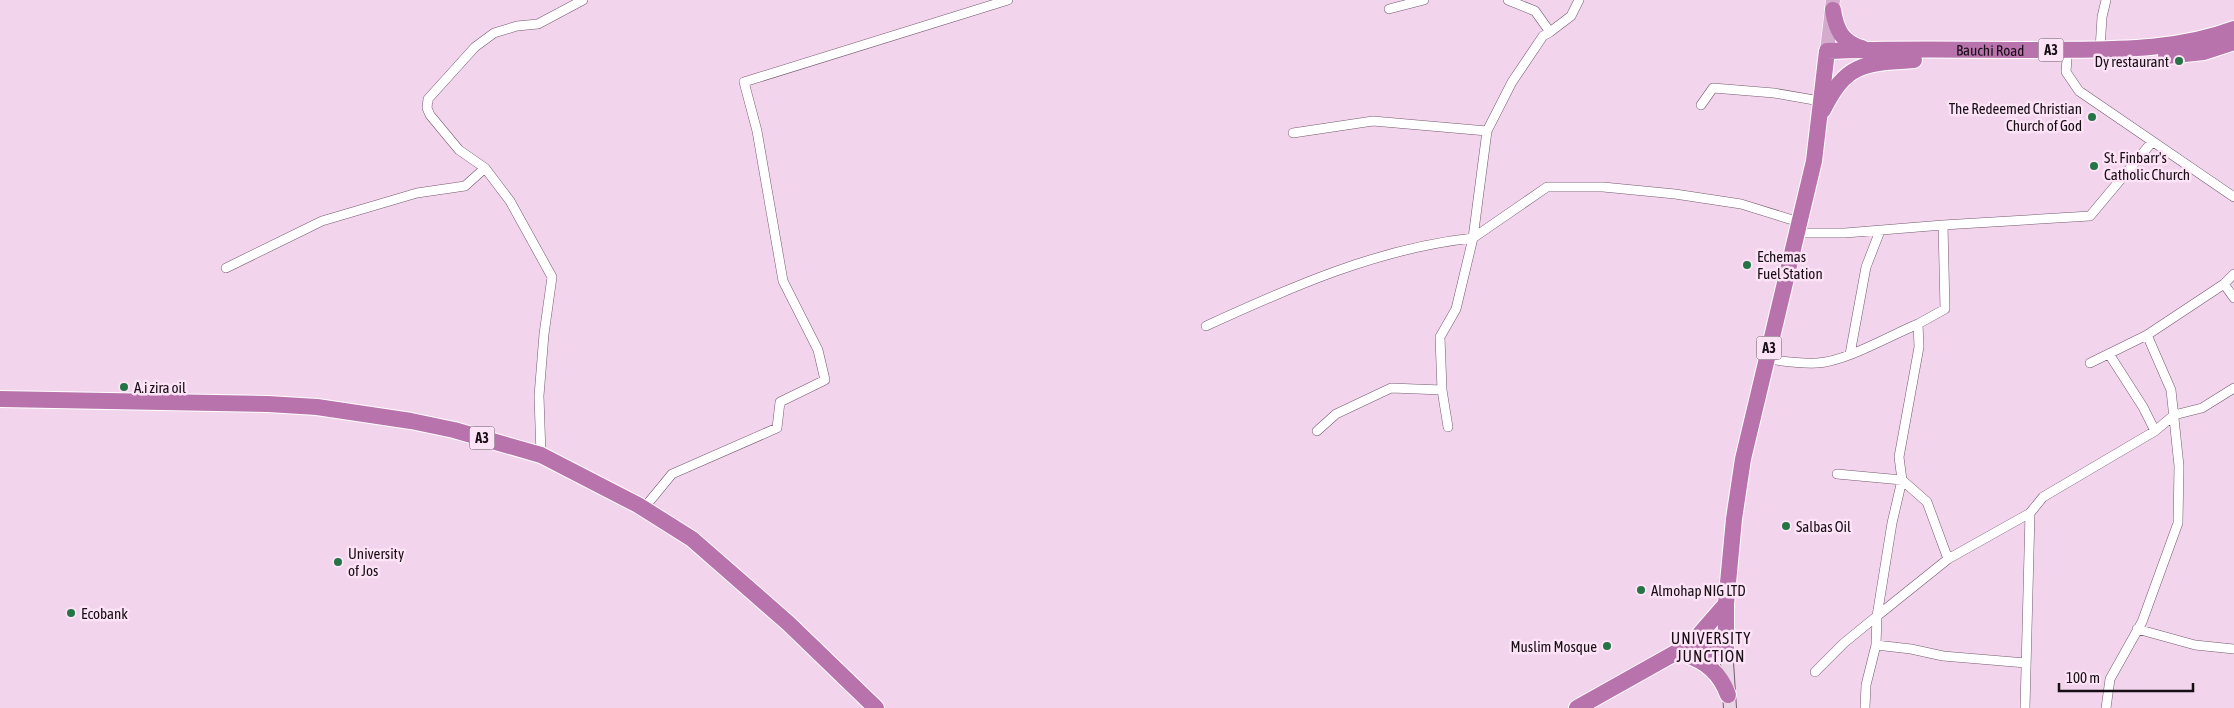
<svg xmlns="http://www.w3.org/2000/svg" width="2234" height="708" viewBox="0 0 2234 708" font-family="'Asap Condensed',sans-serif">
<style>
.lines{fill:none;stroke-linecap:round;stroke-linejoin:round}
.street-casing{stroke:#745a6e;stroke-width:10}
.secondary-casing{stroke:#745a6e;stroke-width:14}
.primary-casing{stroke:#fff;stroke-width:15}
.highway-casing{stroke:#fff;stroke-width:18}
.street{stroke:#fff;stroke-width:9}
.secondary{stroke:#ead5e6;stroke-width:12}
.primary{stroke:#d4abcd;stroke-width:14}
.highway{stroke:#b873ac;stroke-width:16}
.poi-dot{fill:#257445;stroke:#fce3f6;stroke-width:2}
.labels{text-anchor:middle;dominant-baseline:central;stroke-width:5;stroke-linejoin:round;paint-order:stroke}
.shield{fill:#fce3f6;stroke:#5c4e59;stroke-width:1}
.shield-label{font-size:14px;font-weight:bold;fill:#180e16}
.street-label{font-size:15px;fill:#180e16;stroke:#fce3f6}
.poi-label{font-size:15px;fill:#180e16;stroke:#fce3f6;text-anchor:start}
.neighbourhood-label{font-size:16px;letter-spacing:1px;fill:#180e16;stroke:#fce3f6}
</style>
<rect width="100%" height="100%" fill="#f2d4ec"/>
<g class="lines">
<defs>
<path id="street" d="M1389,9L1424,0
M1550,32L1571,16L1579,0
M2100,49L2102,17L2106,0
M2067,59L2066,72L2079,91L2234,197
M1701,105L1713,88L1774,93L1820,101
M1487,131L1512,82L1543,36L1550,32L1535,11L1508,0
M1293,133L1373,121L1487,131L1473,238L1547,187H1603L1675,194L1741,204L1799,222
M1797,233H1845L1943,225
M226,268L322,221L417,193L465,186L485,168
M2224,284L2234,298
M1206,326C1291,287 1379,248 1473,238L1456,309L1440,337L1442,390L1448,427
M1850,354L1866,267L1880,231
M2109,354L2143,407L2155,431
M1767,359C1783,361 1800,364 1817,363C1845,362 1891,335 1918,324
M2090,363L2147,335
M1317,431L1336,414L1391,388L1442,390
M541,455L539,396L544,334L552,277L510,201L485,168L459,150L430,115L427,108L428,99L475,47L494,33L517,26L538,24L583,0
M1837,474L1902,480L1927,502L1948,559
M644,508L672,474L777,428L780,402L825,380L818,350L783,281L757,131L744,82L1008,0
M2137,629L2195,645L2234,649
M1876,645L1911,649L1943,656L2026,663
M1815,672L1844,643L1877,616L1892,523L1902,480L1899,457L1919,347L1918,324L1945,309L1943,225L2090,216L2152,142
M1865,708L1866,685L1876,645L1877,616L1948,559L2030,513L2043,497L2155,431L2174,415L2202,408L2234,388
M2025,708L2030,513
M2106,708L2110,679L2142,622L2178,523L2179,466L2171,390L2147,335L2224,284L2234,274"/>
<path id="secondary" d="M1726,647L1730,708"/>
<path id="primary" d="M1827,51L1833,0"/>
<g id="highway">
<path d="M1833,10C1836,29 1842,43 1862,48"/>
<path d="M2166,56L2204,52L2234,42"/>
<path d="M1823,110C1846,63 1864,63 1914,60"/>
<path d="M0,399L268,404L317,407L411,421L454,430L541,455L638,505L692,539L788,623L876,708"/>
<path d="M1684,654C1707,662 1720,673 1728,695"/>
<path id="s1" d="M1674,655L1726,647V604L1734,519L1743,459L1814,161L1827,51C1899,48 1971,50 2043,50C2107,49 2173,52 2234,29"/>
<path d="M1577,708L1691,644L1726,604"/>
</g>
</defs>
<use href="#street" class="street-casing"/>
<use href="#secondary" class="secondary-casing"/>
<use href="#primary" class="primary-casing"/>
<use href="#highway" class="highway-casing"/>
<use href="#street" class="street"/>
<use href="#secondary" class="secondary"/>
<use href="#primary" class="primary"/>
<use href="#highway" class="highway"/>
</g>
<g class="poi-dot">
<circle cx="2179" cy="61" r="5"/>
<circle cx="2092" cy="117" r="5"/>
<circle cx="2094" cy="166" r="5"/>
<circle cx="1747" cy="265" r="5"/>
<circle cx="124" cy="387" r="5"/>
<circle cx="1786" cy="526" r="5"/>
<circle cx="338" cy="562" r="5"/>
<circle cx="1641" cy="590" r="5"/>
<circle cx="71" cy="613" r="5"/>
<circle cx="1607" cy="646" r="5"/>
</g>
<g class="labels">
<g class="shield">
<rect x="2038.5" y="38.5" width="25" height="23" rx="4"/>
<rect x="1756.5" y="336.5" width="25" height="23" rx="4"/>
<rect x="469.5" y="426.5" width="25" height="23" rx="4"/>
</g>
<g class="shield-label">
<text x="2051" y="50">A3</text>
<text x="1769" y="348">A3</text>
<text x="482" y="438">A3</text>
</g>
<g class="street-label">
<text stroke="none"><textPath href="#s1" startOffset="822">Bauchi Road</textPath></text>
</g>
<g class="poi-label">
<text x="2169" y="61" text-anchor="end">Dy restaurant</text>
<text x="2082" y="108" text-anchor="end">The Redeemed Christian<tspan x="2082" dy="17">Church of God</tspan></text>
<text x="2104" y="157">St. Finbarr's<tspan x="2104" dy="17">Catholic Church</tspan></text>
<text x="1757" y="256">Echemas<tspan x="1757" dy="17">Fuel Station</tspan></text>
<text x="134" y="387">A.i zira oil</text>
<text x="1796" y="526">Salbas Oil</text>
<text x="348" y="553">University<tspan x="348" dy="17">of Jos</tspan></text>
<text x="1651" y="590">Almohap NIG LTD</text>
<text x="81" y="613">Ecobank</text>
<text x="1597" y="646" text-anchor="end">Muslim Mosque</text>
</g>
<g class="neighbourhood-label">
<text x="1711" y="638">UNIVERSITY<tspan x="1711" dy="18">JUNCTION</tspan></text>
</g>
</g>
<path d="M2059 683v8h134v-8" fill="none" stroke="#180e16" stroke-width="2.5"/>
<text x="2066" y="683" font-size="15" fill="#180e16" stroke="#fce3f6" stroke-width="4" paint-order="stroke">100 m</text>
</svg>
